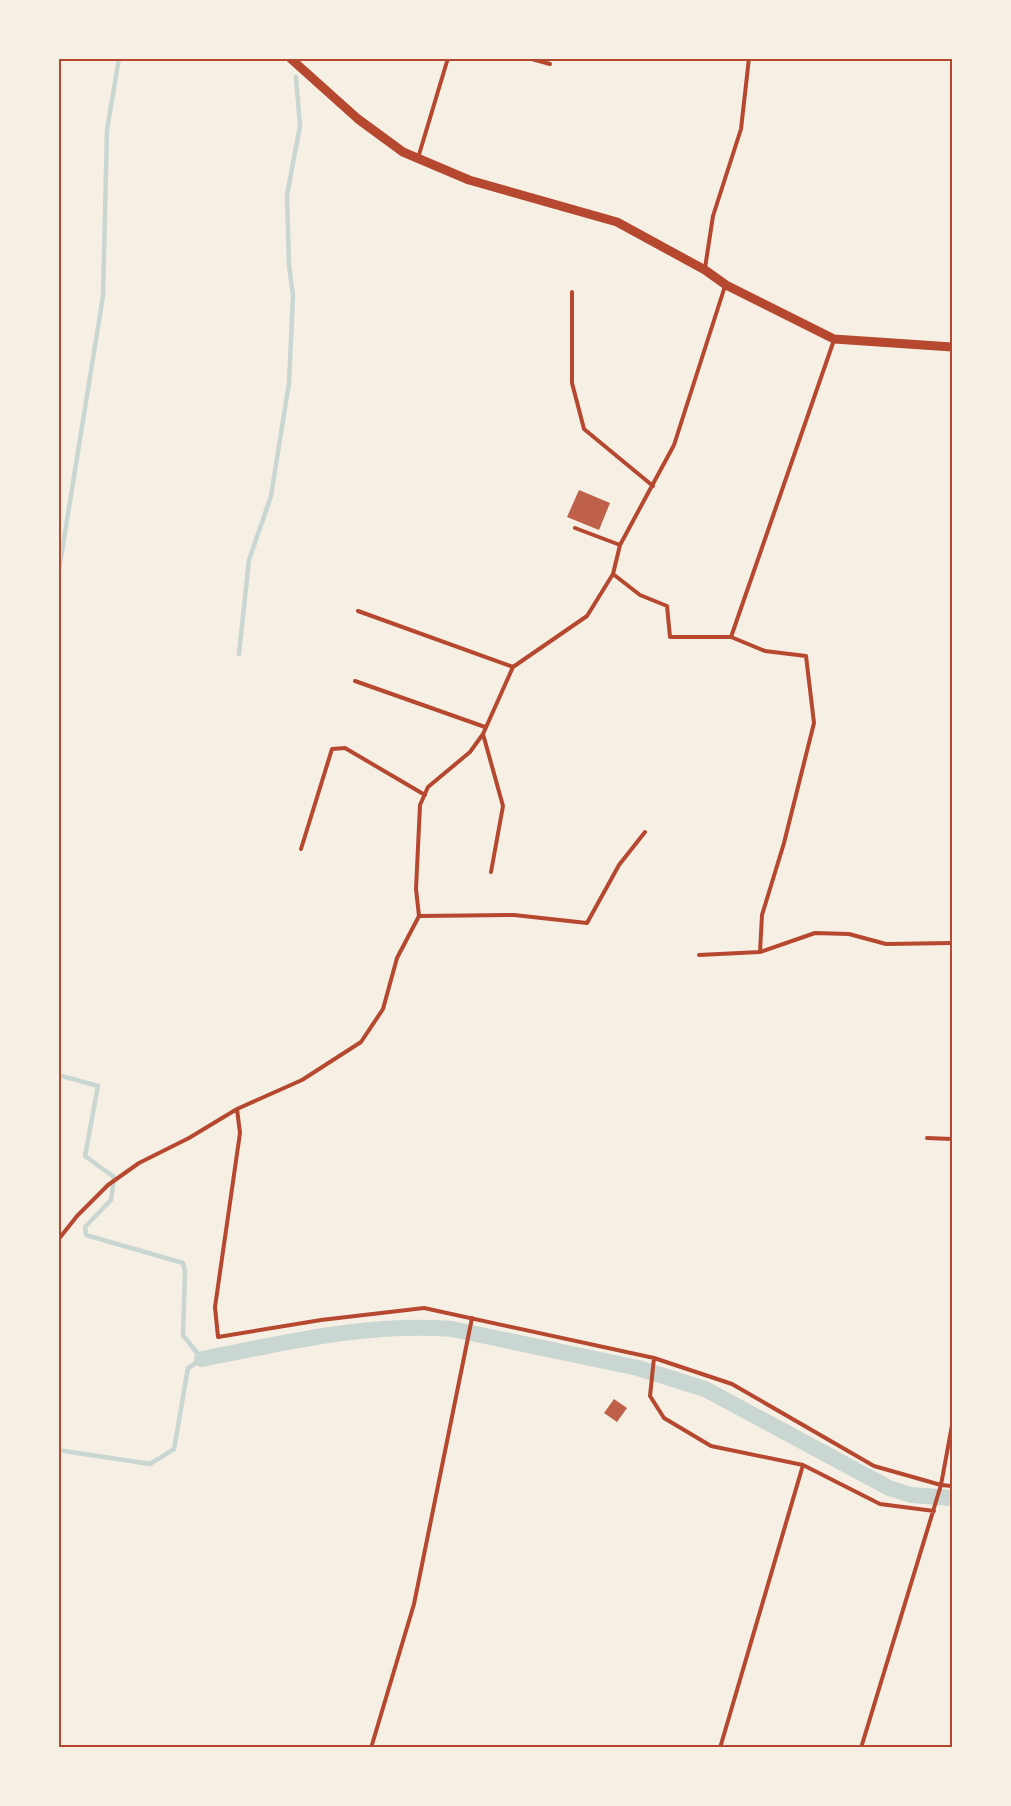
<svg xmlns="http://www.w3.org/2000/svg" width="1011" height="1806" viewBox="0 0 1011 1806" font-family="'PT Sans',sans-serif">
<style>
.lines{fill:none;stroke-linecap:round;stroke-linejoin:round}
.stream{stroke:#c9d6d2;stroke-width:4.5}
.canal{stroke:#c9d6d2;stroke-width:16}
.building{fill:#bf614a}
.service{stroke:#b5482f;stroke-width:4}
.tertiary{stroke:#b5482f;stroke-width:9}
.neatline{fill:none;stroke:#b5482f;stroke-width:2}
</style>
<rect width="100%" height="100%" fill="#f6efe4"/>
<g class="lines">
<path class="stream" d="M58,576L103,296L107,130L119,58
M239,654L249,560L271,496L289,383L293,296L289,266L287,195L300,126L296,77
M58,1075L98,1086L85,1156L114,1177L111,1200L85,1227L86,1235L183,1263L185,1272L183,1335L202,1359L188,1368L174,1449L150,1464L58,1450"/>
<path class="canal" d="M202,1359C284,1343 368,1322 452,1329L638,1368L705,1389L889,1488L911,1495L952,1498"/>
</g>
<path class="building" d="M579,490L610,503L599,530L567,517Z
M614,1399L627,1408L617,1422L604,1413Z"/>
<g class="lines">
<path class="service" d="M528,58L550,64
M418,158L448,58
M705,268L713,216L741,129L749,58
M572,292V383L584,429L653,486
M575,528L620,545
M613,574L640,595L667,606L670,637H731L765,651L806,656L814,723L784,843L762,915L760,952
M358,611L513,667
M731,637L834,340
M355,681L485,727
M483,734L503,806L491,872
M301,849L332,749L345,748L425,795
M419,916L514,915L587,923L619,865L645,832
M699,955L760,952L815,933L849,934L886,944L952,943
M237,1109L240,1133L215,1307L218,1337L321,1320L424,1308L654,1358L732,1384L874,1466L941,1485L952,1486
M927,1138L952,1139
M58,1240L77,1216L108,1185L139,1163L189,1138L237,1109L302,1080L361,1042L383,1009L397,958L419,916L416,889L420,805L428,787L470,752L483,734L513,667L587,616L613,574L620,545L674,445L725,286
M654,1358L650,1396L664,1418L711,1446L803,1465L880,1504L934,1511
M371,1748L414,1604L472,1318
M720,1748L803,1465
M861,1748L941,1485L952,1425"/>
<path class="tertiary" d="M290,58L358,119L403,152L469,180L617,222L705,270L726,285L834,339L952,347"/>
</g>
<rect width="1011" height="1806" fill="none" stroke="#f6efe4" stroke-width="120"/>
<rect x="60" y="60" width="891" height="1686" class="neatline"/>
</svg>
